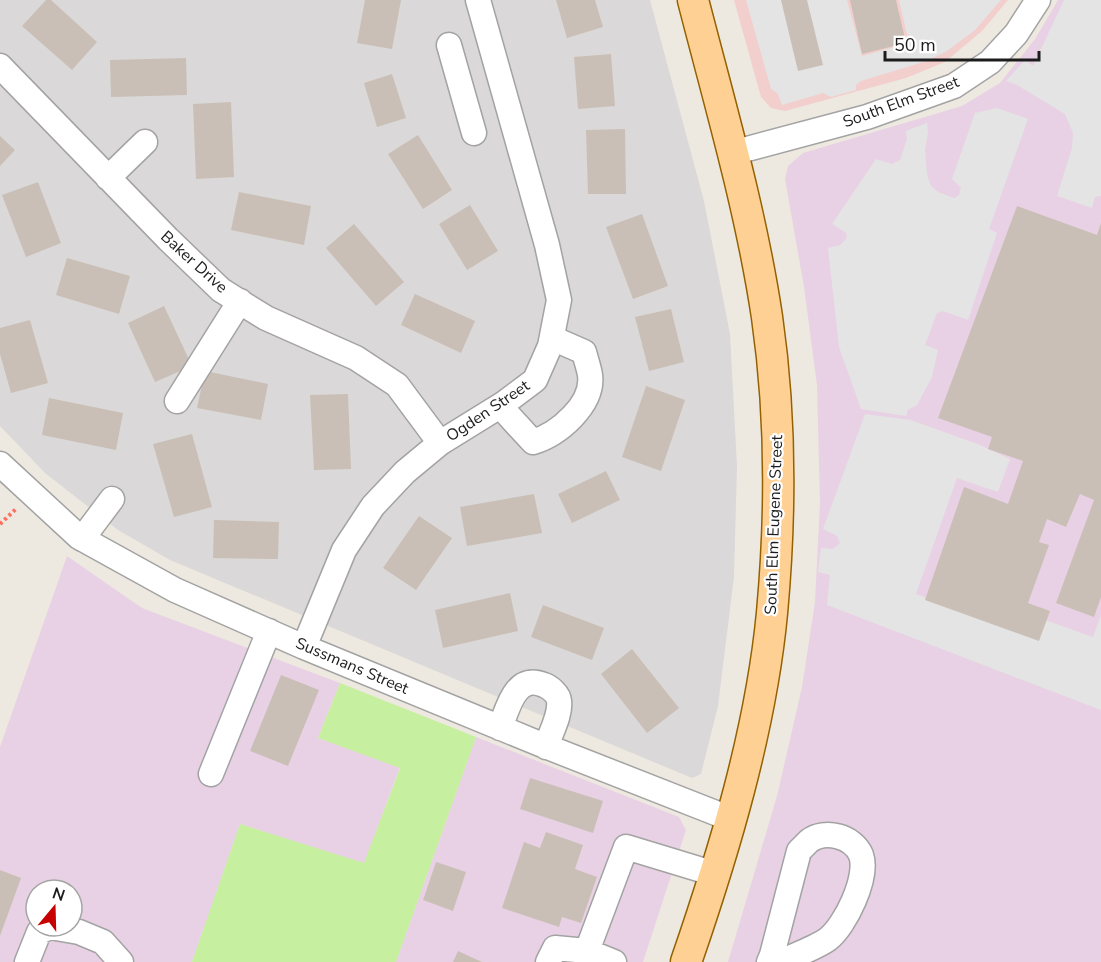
<svg xmlns="http://www.w3.org/2000/svg" width="1101" height="962" font-family="'Nunito Sans',sans-serif">
	<style>
		.residential { fill: #dad8d8 }
		.commercial { fill: #f2cecd }
		.industrial { fill: #e8d1e4; fill-rule: evenodd }
		.grass { fill: #c7efa0 }
		.parking { fill: #e4e4e4 }
		.building { fill: #cabfb6 }
		.lines { fill: none; stroke-linecap: round; stroke-linejoin: round }
		.minor-casing { stroke: #a3a3a3; stroke-width: 27 }
		.major-casing { stroke: #936100; stroke-width: 33 }
		.path { stroke: #ff6f60; stroke-width: 4; stroke-dasharray: 3 3; stroke-linecap: butt }
		.minor { stroke: #fff; stroke-width: 24 }
		.major { stroke: #ffd094; stroke-width: 30 }
		.labels { text-anchor: middle; dominant-baseline: central; stroke-width: 4.5; stroke-linejoin: round; paint-order: stroke }
		.street-label { font-size: 16px; fill: #1c1c1c; stroke: #fff }
	</style>
	<rect width="100%" height="100%" fill="#eee9e0"/>
	<!-- residential -->
	<path class="residential" d="M0 0H650L704 201 730 334 737 466 734 577 718 706 701 774 692 778 170 560 118 530 45 473 0 426Z"/>
	<!-- commercial -->
	<path class="commercial" d="M734 0H1008L982 31 945 62 906 78 785 111 771 108 761 97Z"/>
	<!-- industrial -->
	<path class="industrial" d="M1058 0H1101V962H728L777 796 802 687 815 602 820 503 817 385 804 287 785 179 788 166 803 153 962 106 1000 83 1035 39Z
		M67 556 142 608 340 683 318 738 400 767 364 864 240 824 192 962H0V747ZM36 890H72V926H36Z
		M476 737 679 817 686 830 643 962H396Z"/>
	<!-- grass -->
	<path class="grass" d="M340 683 476 737 396 962H192L240 824 364 863 400 768 318 738Z"/>
	<!-- parking -->
	<path class="parking" d="M746 0H847L862 56 909 43 899 0H1001L975 30 947 51 927 61 861 81 856 85V90L831 97 823 93 782 105 778 94 771 89Z
		M1064 0H1101V196L1095 197 1092 208 1057 196 1072 148 1073 133 1065 114 1017 85 1006 81 1025 60 1033 66Z
		M997 108 1028 119 989 229 997 233 968 320 943 311 937 313 925 345 938 350 932 377 917 405 908 410 906 416 861 409 839 347 828 248 840 245 847 238 846 233 832 224 876 159 892 164 900 160 907 139 906 131 927 123 928 133 925 149 927 174 931 186 938 192 954 198 959 195 961 188 952 179 975 113Z
		M865 414 911 420 980 445 1010 459 998 492 957 478 916 594 1038 639 1045 620 1093 637 1101 615V710L827 605 830 575 818 572 821 548 833 549 840 543 837 536 823 529Z"/>
	<!-- building -->
	<path class="building" d="M46 0H51L97 42 72 70 22 26Z
		M365 0H401L392 49 357 43Z
		M556 0H595L603 27 567 38Z
		M781 0H807L823 65 798 71Z
		M850 0H896L906 43 862 54Z
		M611 54 615 106 578 109 574 57Z
		M186 58 187 95 111 97 110 60Z
		M392 74 406 118 377 127 364 83Z
		M231 102 234 177 196 179 193 104Z
		M625 129 626 194H588L586 130Z
		M418 135 452 190 423 209 388 154Z
		M0 136 15 150 0 166Z
		M38 182 61 243 26 257 2 195Z
		M239 192 311 206 304 245 231 230Z
		M470 205 498 251 467 270 439 224Z
		M1017 206 1097 235 1101 223V597L1094 617 1056 603 1094 500 1080 494 1066 527 1047 519 1039 542 1049 545 1028 603 1050 611 1039 641 925 600 964 487 1008 504 1023 461 988 449 992 437 938 418Z
		M642 214 668 286 633 299 606 227Z
		M354 224 404 282 376 306 326 248Z
		M67 258 130 276 119 314 56 295Z
		M415 294 475 321 461 353 401 325Z
		M164 306 192 366 155 382 128 323Z
		M671 309 684 362 649 371 635 317Z
		M30 320 48 383 11 393 0 354V328Z
		M205 371 268 384 261 420 197 408Z
		M646 386 685 400 661 471 622 457Z
		M348 394 351 469 314 470 310 395Z
		M49 398 123 413 116 450 42 435Z
		M192 434 212 507 174 517 153 444Z
		M606 471 620 500 572 523 558 494Z
		M534 494 542 533 467 546 460 507Z
		M419 516 452 538 416 590 383 568Z
		M214 520 279 522 278 559 213 558Z
		M510 593 518 631 443 648 435 610Z
		M543 605 604 628 592 660 531 637Z
		M632 649 679 708 647 733 601 674Z
		M281 675 319 690 288 766 250 751Z
		M530 778 603 801 593 833 520 809Z
		M546 832 583 845 575 869 597 877 581 923 562 917 559 927 502 908 524 842 540 848Z
		M436 862 466 872 453 911 423 900Z
		M0 870 21 878 0 936Z
		M458 951 482 962H453Z"/>
	<g class="lines">
		<defs>
			<path id="minor" d="M449 45 474 133
				M0 66 168 239 221 290 266 318 356 358 397 385 440 443
				M732 153 867 117 954 86 990 62 1016 34 1038 0
				M108 178 145 142
				M177 401 240 301
				M500 406 533 442C559 434 594 404 590 375 589 368 586 360 584 352L552 338
				M0 464 79 537 175 590 304 647 540 744 731 819
				M82 539 112 499
				M304 647 344 550 373 506 405 472 440 443 503 404 535 380 550 346 559 300 547 245 478 0
				M500 728C508 708 515 673 544 685 550 687 559 695 559 701 561 715 550 734 546 747
				M211 774 269 631
				M27 962 39 932 50 927 79 932 103 942 121 962
				M548 962 555 948 587 951
				M614 962 587 951 626 847 715 874
				M769 962 772 955 799 851C802 848 806 844 809 841 825 829 853 836 861 855 869 877 845 926 828 939 818 947 794 955 782 962"/>
			<path id="major" d="M686 962C724 852 761 729 772 613 781 515 781 414 767 317 751 210 720 105 693 0"/>
		</defs>
		<!-- minor casing -->
		<use href="#minor" class="minor-casing"/>
		<!-- major casing -->
		<use href="#major" class="major-casing"/>
		<!-- path -->
		<path class="path" d="M0 524 17 508"/>
		<!-- minor -->
		<use href="#minor" class="minor"/>
		<!-- major -->
		<use href="#major" class="major"/>
	</g>
	<g class="labels">
		<!-- street labels -->
		<g class="street-label">
			<text transform="translate(901 102) rotate(-20)">South Elm Street</text>
			<text transform="translate(194 262) rotate(42)">Baker Drive</text>
			<text transform="translate(488 411) rotate(-34)">Ogden Street</text>
			<text transform="translate(774 525) rotate(-88)">South Elm Eugene Street</text>
			<text transform="translate(352 666) rotate(23)">Sussmans Street</text>
		</g>
	</g>
	<!-- north arrow -->
	<g transform="translate(54 908) rotate(19)"><circle r="28" fill="#ffffff" stroke="#a4a4a4" stroke-width="1.5"/>
	<path d="M0-4.5L10 22L0 15L-10 22Z" fill="#c70002"/>
	<text y="-9" font-size="16" font-weight="bold" text-anchor="middle" fill="#1c1c1c">N</text>
	</g>
	<!-- scale -->
	<path d="M885 51v9h154v-9" fill="none" stroke="#1c1c1c" stroke-width="3"/>
	<text x="894" y="51" font-size="18" fill="#1c1c1c" stroke="#ffffff" stroke-width="4.5" paint-order="stroke">50 m</text>
</svg>
